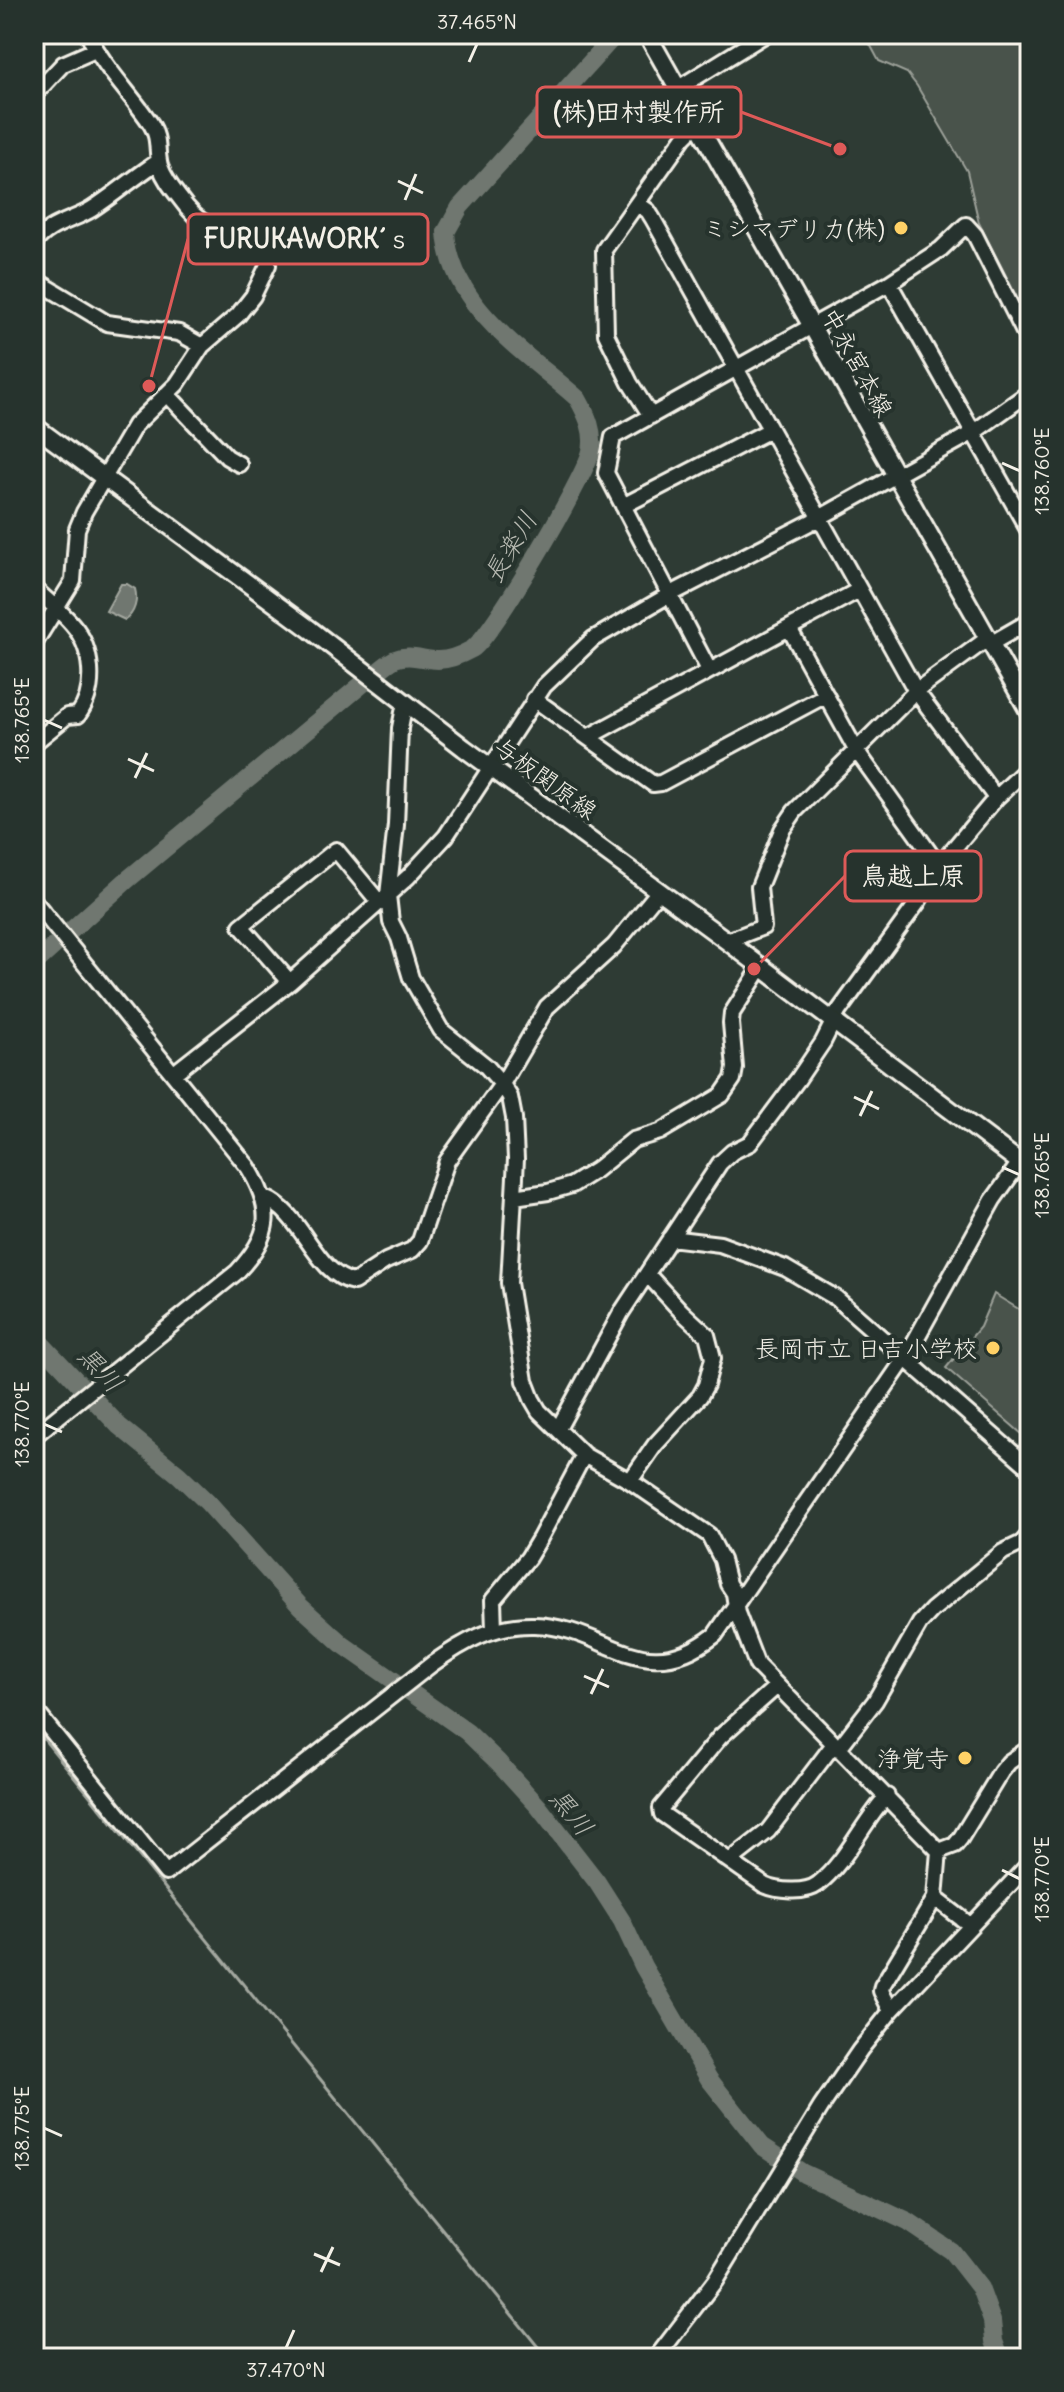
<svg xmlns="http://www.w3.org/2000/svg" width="1064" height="2392" font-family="Delius,'Klee One',sans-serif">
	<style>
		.green { fill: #48524c; stroke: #9ea29a; stroke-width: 2 }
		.water { fill: #6f7770; stroke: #a4a8a0; stroke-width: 2 }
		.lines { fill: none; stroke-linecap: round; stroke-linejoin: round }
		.stream { stroke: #a4a8a0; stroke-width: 3 }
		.river { stroke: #6f7770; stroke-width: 18 }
		.minor-casing { stroke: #f4f1e8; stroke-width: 20 }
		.major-casing { stroke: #f4f1e8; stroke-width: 22 }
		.minor { stroke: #26332d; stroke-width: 14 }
		.major { stroke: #26332d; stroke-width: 16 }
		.ticks { fill: none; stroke: #f4f1e8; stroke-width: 3 }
		.poi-dot { fill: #ffd166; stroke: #26332d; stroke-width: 3 }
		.labels { text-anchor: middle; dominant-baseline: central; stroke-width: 8; stroke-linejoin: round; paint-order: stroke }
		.poi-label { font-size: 24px; fill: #f4f1e8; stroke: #26332d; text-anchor: end }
		.street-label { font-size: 24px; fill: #f4f1e8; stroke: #26332d }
		.water-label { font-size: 26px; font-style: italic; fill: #b8bab2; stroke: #26332d }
		.leader { fill: none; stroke: #de5a58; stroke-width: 3 }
		.callout-dot { fill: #de5a58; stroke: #26332d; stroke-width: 3 }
		.callout { fill: #26332d; stroke: #de5a58; stroke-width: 3 }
		.callout-label { font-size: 26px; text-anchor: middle; font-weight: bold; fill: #f4f1e8 }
		.neatline { fill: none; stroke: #f4f1e8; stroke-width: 3 }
		.ticks-label { font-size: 20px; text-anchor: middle; fill: #f4f1e8 }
	</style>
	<rect width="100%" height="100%" fill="#2e3b34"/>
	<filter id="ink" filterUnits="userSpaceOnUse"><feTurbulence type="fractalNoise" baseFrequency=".0125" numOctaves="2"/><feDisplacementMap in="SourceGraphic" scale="16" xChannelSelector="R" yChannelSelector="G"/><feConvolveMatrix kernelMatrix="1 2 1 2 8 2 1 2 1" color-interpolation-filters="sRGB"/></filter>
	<g filter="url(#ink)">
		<!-- green -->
		<path class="green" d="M1030 34V323L979 223 967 171 917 86 907 73 879 61 865 35Z
			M994 1294 1030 1316V1441L946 1368 980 1327Z"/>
		<!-- water -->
		<path class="water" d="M121 584H127L135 589C138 600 135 613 125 620L106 611Z"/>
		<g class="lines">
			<!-- stream -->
			<path class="stream" d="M34 1727 547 2358"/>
			<!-- river -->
			<path class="river" d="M34 964 127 880 366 681C375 675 385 664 395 659 410 653 423 660 438 660 449 660 463 654 472 649 491 638 586 476 591 451 595 432 587 415 578 399 527 353 451 308 446 232L460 207 616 34
				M34 1336 119 1426 179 1475 208 1503 300 1606 342 1644 467 1732 498 1762 538 1806 597 1882 622 1921 643 1966 709 2079 762 2146 803 2173 908 2222 951 2251 980 2288 992 2321 994 2341 1000 2358"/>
			<defs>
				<path id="minor" d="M677 89 766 34
					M34 95 63 64 95 50
					M638 204 648 211 653 219 916 691 996 798
					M34 244C47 224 73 221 92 209 115 194 136 176 159 161
					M34 279 107 323 179 333 202 346
					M889 283 1030 533
					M167 394 227 457 239 464
					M651 416 630 383 606 334 604 250 684 137 696 125
					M623 506 770 430
					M34 588C46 600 61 611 72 624 93 648 97 689 78 715L67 716 34 743
					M789 628 856 750 939 866
					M34 644 73 581 77 529 84 512 135 425 177 384 202 346 238 315 253 296 268 265 269 238C225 227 208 238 179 197 171 187 164 178 160 166 156 151 160 138 151 124 131 94 104 68 88 34
					M990 644 1030 621
					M709 670 606 473 613 437 889 283 941 249 966 225 975 235 1030 344
					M534 699 653 784 661 783 826 695
					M405 702 400 728 396 825 388 895 391 922 399 938 411 978 441 1030 486 1066 502 1084 510 1097 514 1118 516 1159 509 1283 525 1381 532 1399 539 1411 584 1455 630 1481 709 1535 722 1560 728 1584 734 1593 737 1613 757 1665 939 1851 935 1898 882 1986 881 1991 891 2011
					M588 737 859 590
					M34 901 248 1167C274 1210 272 1235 237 1272L34 1436
					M727 941 763 927 759 887 782 830 795 811 916 691 987 639
					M290 982 241 926 336 850 379 902
					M173 1074 290 982 408 877 446 836 544 686 593 639 669 595 819 518 974 432 1030 392
					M514 1197 548 1192 572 1185 596 1170 633 1140 660 1132 722 1095 733 1079 735 1068 731 1023 732 1013 761 968
					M265 1198C303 1213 315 1275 354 1282L386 1261 412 1250 420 1241 447 1161 502 1084 547 1007 614 946 659 891
					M670 1238 720 1244 785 1268 836 1298 1030 1468
					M558 1429 621 1313 720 1163 732 1152 750 1143 798 1079 823 1042 838 1012 918 902 939 866 996 798 1030 766
					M630 1481 655 1445 700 1396 706 1385 713 1358 707 1335 681 1311 648 1275
					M494 1630 493 1600 528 1558 540 1538 584 1455
					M777 1686 720 1737 661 1808 662 1814 764 1885C777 1891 805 1894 818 1884 847 1861 862 1823 887 1796
					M34 1709 166 1873 432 1664C463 1642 494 1624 534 1625 608 1627 642 1692 715 1635L906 1357 993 1200 1030 1148
					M838 1749 875 1701 920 1623 932 1610 1003 1552 1022 1543 1030 1534
					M939 1851 955 1845 960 1839 1001 1772 1009 1762 1030 1748
					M731 1860 768 1831 834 1744
					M935 1898 970 1925
					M656 2358 715 2281 821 2107 860 2050 891 2011 1030 1863"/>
				<path id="major" d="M647 34 1030 713
					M34 426 311 630 464 748 727 941 1030 1170"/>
			</defs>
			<!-- minor casing -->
			<use href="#minor" class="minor-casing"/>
			<!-- major casing -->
			<use href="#major" class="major-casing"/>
			<!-- minor -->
			<use href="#minor" class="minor"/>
			<!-- major -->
			<use href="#major" class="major"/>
		</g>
	</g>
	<!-- ticks -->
	<path class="ticks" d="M469 62 477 44M398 181 423 193M405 200 416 174M1002 463 1020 471M44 720 62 728M128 759 154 771M135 778 147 753M854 1097 879 1109M860 1116 872 1091M1002 1167 1020 1175M44 1424 62 1432M584 1676 609 1687M591 1694 603 1669M1002 1870 1020 1879M44 2128 62 2136M314 2254 340 2265M321 2272 333 2247M286 2348 294 2330"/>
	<!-- markers -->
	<g class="poi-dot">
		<circle cx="901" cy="228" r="8"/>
		<circle cx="993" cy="1348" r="8"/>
		<circle cx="965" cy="1758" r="8"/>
	</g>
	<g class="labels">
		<!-- poi labels -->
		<g class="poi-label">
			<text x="885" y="228">ミシマデリカ(株)</text>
			<text x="977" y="1348">長岡市立 日吉小学校</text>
			<text x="949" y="1758">浄覚寺</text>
		</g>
		<!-- street labels -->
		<g class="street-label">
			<text transform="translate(858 362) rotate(61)">中永宮本線</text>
			<text transform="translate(546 778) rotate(36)">与板関原線</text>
		</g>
		<!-- water labels -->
		<g class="water-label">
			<text transform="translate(510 547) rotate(-59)">長楽川</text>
			<text transform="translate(101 1369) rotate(47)">黒川</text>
			<text transform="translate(572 1812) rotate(51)">黒川</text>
		</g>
	</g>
	<!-- callouts -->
	<path class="leader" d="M840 149L741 112M149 386L188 239M754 969L845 876"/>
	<g class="callout-dot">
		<circle cx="840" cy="149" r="8"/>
		<circle cx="149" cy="386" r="8"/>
		<circle cx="754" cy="969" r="8"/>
	</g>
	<g class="callout">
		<rect x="537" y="87" width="204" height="50" rx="8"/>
		<rect x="188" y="214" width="240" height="50" rx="8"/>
		<rect x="845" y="851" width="136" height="50" rx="8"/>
	</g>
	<g class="callout-label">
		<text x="639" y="121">(株)田村製作所</text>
		<text x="308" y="248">FURUKAWORK´ｓ</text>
		<text x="913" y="885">鳥越上原</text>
	</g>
	<!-- margin -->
	<rect width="1064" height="2392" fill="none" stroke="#26332d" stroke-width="88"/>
	<rect x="44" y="44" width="976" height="2304" class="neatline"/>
	<g class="ticks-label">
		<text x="477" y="29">37.465°N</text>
		<text transform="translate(1042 471) rotate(-90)" y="7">138.760°E</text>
		<text transform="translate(22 720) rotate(-90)" y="7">138.765°E</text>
		<text transform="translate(1042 1175) rotate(-90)" y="7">138.765°E</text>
		<text transform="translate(22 1424) rotate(-90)" y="7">138.770°E</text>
		<text transform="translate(1042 1879) rotate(-90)" y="7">138.770°E</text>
		<text transform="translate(22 2128) rotate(-90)" y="7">138.775°E</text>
		<text x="286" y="2377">37.470°N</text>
	</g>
</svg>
